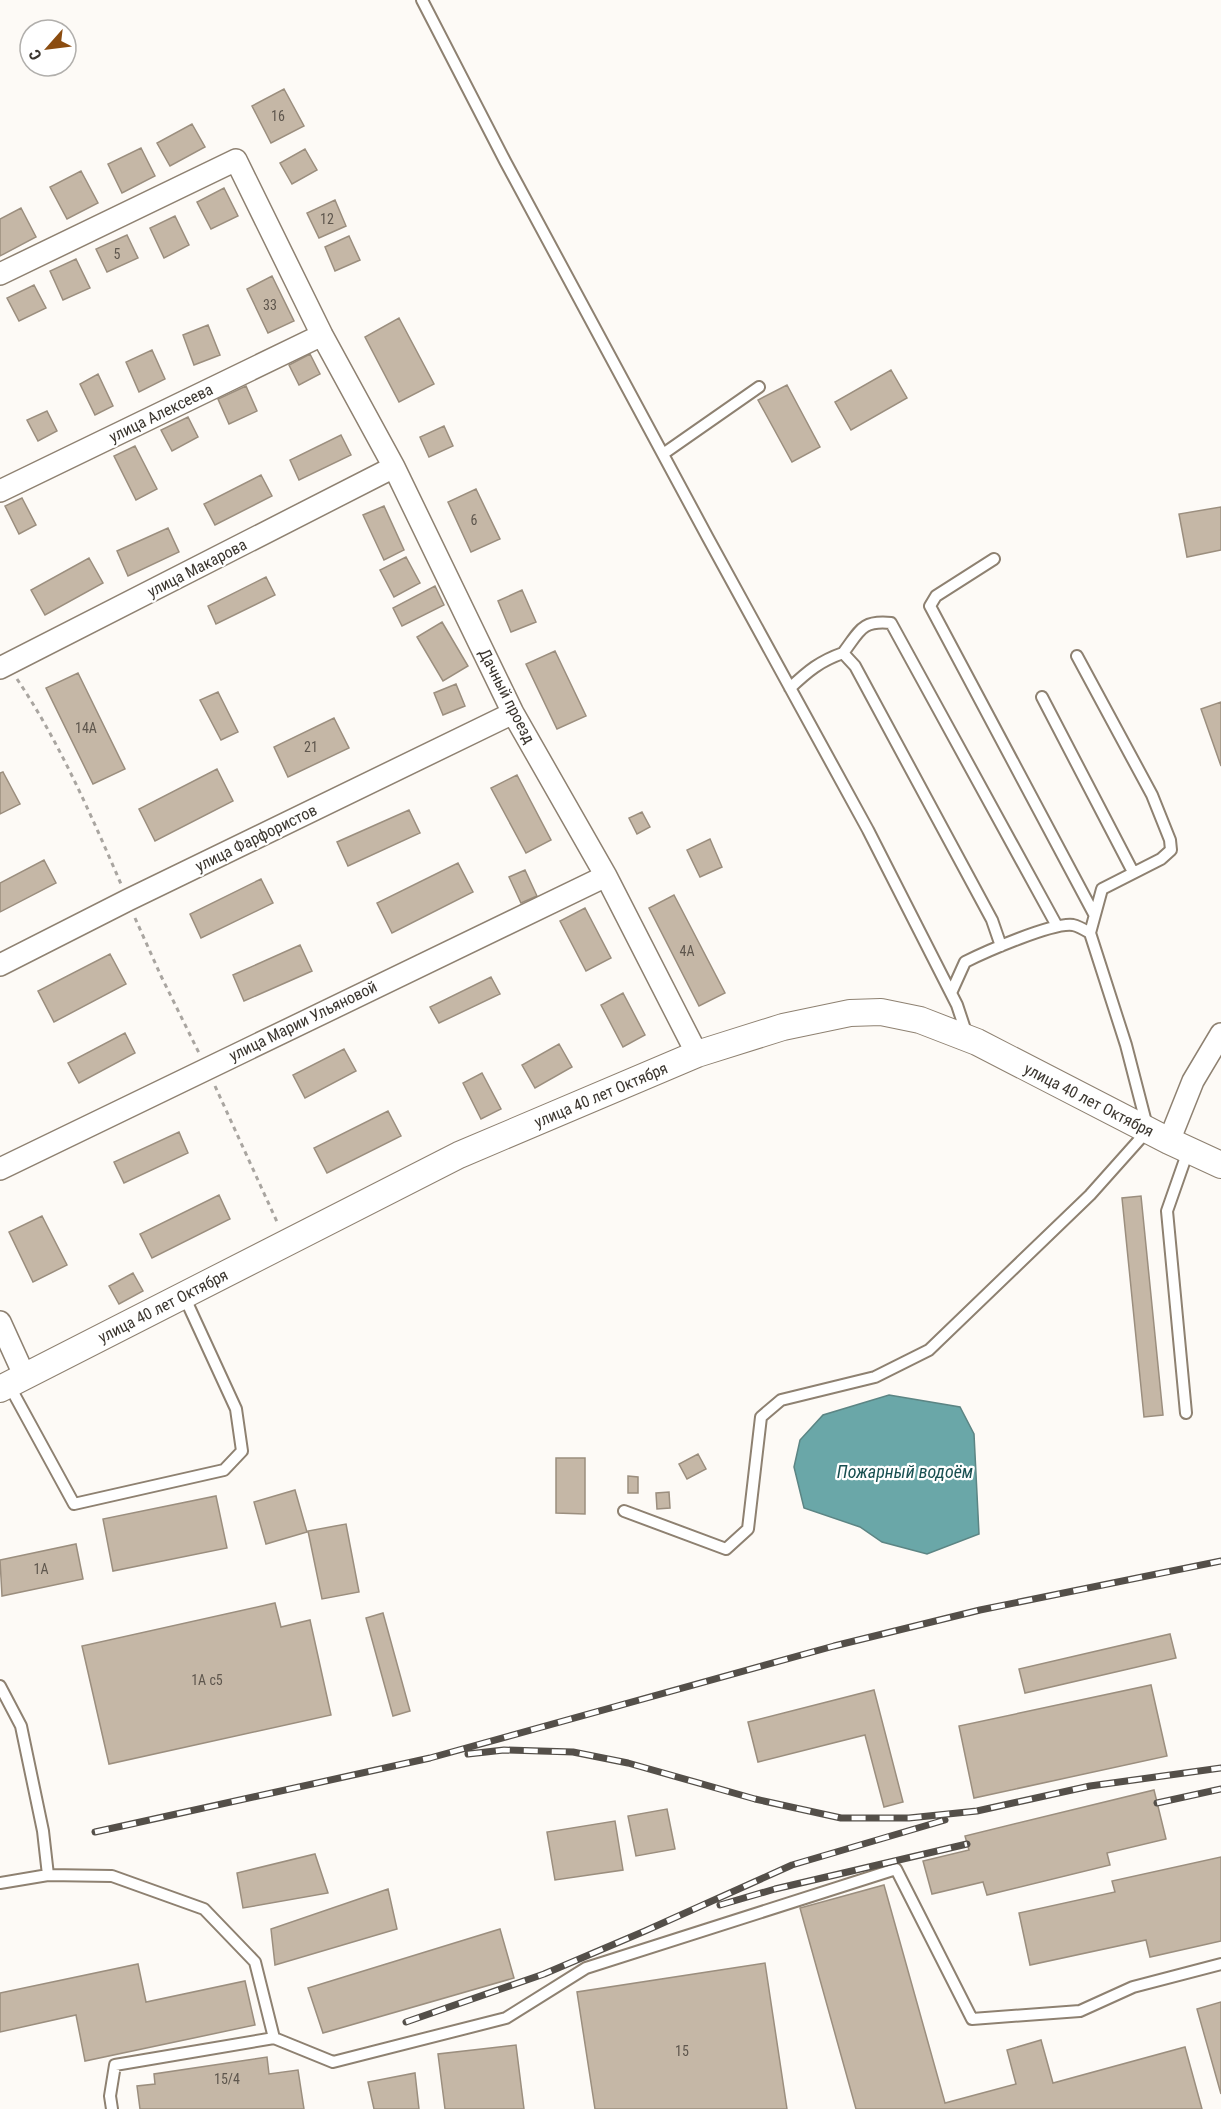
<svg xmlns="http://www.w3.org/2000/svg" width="1221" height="2109" font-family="'Roboto Condensed',sans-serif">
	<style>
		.water { fill: #6aa7a8; stroke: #5c8584; stroke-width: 1.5 }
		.building { fill: #c5b7a6; stroke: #9b8e7e; stroke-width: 1.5 }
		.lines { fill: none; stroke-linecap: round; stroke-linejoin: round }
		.service-casing { stroke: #8e8171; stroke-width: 14 }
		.minor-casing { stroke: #8e8171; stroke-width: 24 }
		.tertiary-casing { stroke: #8e8171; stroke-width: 28 }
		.path { stroke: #a9a5a0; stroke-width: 3; stroke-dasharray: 4.5 4.5; stroke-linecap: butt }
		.service { stroke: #fff; stroke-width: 10 }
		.minor { stroke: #fff; stroke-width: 21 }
		.tertiary { stroke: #fff; stroke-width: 26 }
		.rail-casing { stroke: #544f49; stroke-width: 7 }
		.rail { stroke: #fff; stroke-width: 4.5; stroke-dasharray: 14; stroke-linecap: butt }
		.labels { text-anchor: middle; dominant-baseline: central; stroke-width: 4.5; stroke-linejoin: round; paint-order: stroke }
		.number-label { font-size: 14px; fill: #5e564d }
		.street-label { font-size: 16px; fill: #3b362f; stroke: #fff }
		.water-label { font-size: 18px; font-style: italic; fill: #195051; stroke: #fff }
	</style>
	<rect width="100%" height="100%" fill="#fdfaf6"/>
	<!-- water -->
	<path class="water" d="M889 1395 960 1407 974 1434 979 1534 927 1554 882 1542 860 1527 804 1508 794 1467 800 1440 823 1415Z"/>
	<!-- building -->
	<path class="building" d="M284 89 304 126 271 143 252 106Z
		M192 124 205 147 170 166 157 143Z
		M141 148 155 176 122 193 108 164Z
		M305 149 317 170 292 184 280 163Z
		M81 171 98 203 67 219 50 187Z
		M224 188 238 216 211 229 197 202Z
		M335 200 346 226 319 238 307 213Z
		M21 208 36 237 0 256V219Z
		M175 216 189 245 164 258 150 228Z
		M127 235 138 258 107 272 96 249Z
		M349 236 360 260 335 271 325 247Z
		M76 259 90 288 63 300 50 271Z
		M272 276 294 321 268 333 247 289Z
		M34 285 46 308 19 321 7 298Z
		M399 318 434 384 399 402 365 337Z
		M208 325 220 355 194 365 183 335Z
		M152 350 165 379 139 392 126 362Z
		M310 354 320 374 299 385 289 365Z
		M891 370 907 398 851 430 835 402Z
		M98 374 113 406 95 415 80 384Z
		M787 385 820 447 792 462 758 400Z
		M246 386 257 411 229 424 218 399Z
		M47 411 57 431 38 441 27 420Z
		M188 417 198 437 172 451 161 430Z
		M444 426 453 446 429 457 420 437Z
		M341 435 351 455 299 480 290 460Z
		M135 446 157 489 136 500 114 456Z
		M261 475 272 496 215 525 204 504Z
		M476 489 500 539 471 552 448 502Z
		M22 498 36 525 19 534 5 506Z
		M384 506 404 550 384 560 363 515Z
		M1221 507V550L1187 557 1179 514Z
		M168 528 179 552 128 576 117 551Z
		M406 557 420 583 394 597 380 570Z
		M89 558 103 583 45 615 31 590Z
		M266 577 275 595 216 624 208 606Z
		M435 586 444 605 402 626 393 608Z
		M522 590 536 622 511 632 498 601Z
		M442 622 468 666 443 681 417 637Z
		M555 651 586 716 557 729 526 664Z
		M78 673 125 769 93 784 46 688Z
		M456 684 465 706 443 715 434 693Z
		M218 692 238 732 221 740 200 700Z
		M1221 702V766L1201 709Z
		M334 718 349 748 288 777 274 747Z
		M217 769 233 801 155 841 139 809Z
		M3 772 20 804 0 814V773Z
		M517 775 551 840 526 853 491 788Z
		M409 810 420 833 348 866 337 842Z
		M642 812 650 827 637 834 629 818Z
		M710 839 722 867 700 877 687 850Z
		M44 860 56 883 0 912V883Z
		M458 863 473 892 392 933 377 903Z
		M525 870 537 896 521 903 509 877Z
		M261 879 273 903 201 938 190 914Z
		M674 895 725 993 699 1006 649 908Z
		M585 908 611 958 586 971 560 921Z
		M300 945 312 971 244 1001 233 975Z
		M110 954 126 984 54 1022 38 991Z
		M491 977 500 994 439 1023 430 1007Z
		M623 993 645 1035 623 1047 601 1005Z
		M125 1033 135 1053 79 1083 68 1063Z
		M559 1044 572 1067 535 1088 522 1065Z
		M344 1049 356 1071 305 1098 293 1075Z
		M482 1073 501 1109 481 1119 463 1083Z
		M388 1111 401 1136 327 1173 314 1148Z
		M179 1132 188 1153 124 1183 114 1162Z
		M219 1195 230 1219 152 1258 140 1234Z
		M1141 1196 1163 1415 1144 1417 1122 1198Z
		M42 1216 67 1265 33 1282 9 1232Z
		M133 1273 143 1291 119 1304 109 1286Z
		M698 1454 706 1469 687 1479 679 1464Z
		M556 1458H585V1514L556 1513Z
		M628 1476 638 1477V1493H628Z
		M295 1490 307 1532 266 1544 254 1502Z
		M669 1492 670 1508 657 1509 656 1493Z
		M216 1496 227 1548 113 1571 103 1519Z
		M346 1524 359 1592 322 1599 308 1531Z
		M76 1544 83 1579 2 1596 0 1560Z
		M275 1603 281 1627 310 1620 331 1715 109 1764 82 1646Z
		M383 1613 410 1711 393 1716 366 1618Z
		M1170 1634 1176 1658 1025 1693 1019 1669Z
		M1151 1685 1167 1756 974 1798 959 1726Z
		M874 1690 903 1802 884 1807 865 1735 758 1762 748 1722Z
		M1154 1790 1166 1839 1107 1853 1110 1865 987 1895 983 1882 932 1894 923 1861 969 1850 965 1836Z
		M667 1809 675 1849 636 1856 628 1816Z
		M615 1821 623 1870 555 1880 547 1832Z
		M315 1854 328 1893 243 1908 237 1873Z
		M1221 1857V1941L1150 1957 1146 1940 1030 1965 1019 1913 1115 1892 1112 1881Z
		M884 1885 945 2103 1016 2084 1007 2050 1041 2040 1053 2083 1185 2047 1202 2109H856L800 1908Z
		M388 1889 397 1929 275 1965 271 1929Z
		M500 1929 514 1978 323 2033 308 1988Z
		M765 1963 787 2109H595L577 1992Z
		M138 1964 146 2002 245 1981 255 2025 85 2061 76 2015 0 2032V1993Z
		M1221 2002V2094L1197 2009Z
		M516 2045 524 2109H445L438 2054Z
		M267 2057 269 2074 298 2070 304 2109H140L137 2086 155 2084 154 2074Z
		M415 2073 419 2109H374L368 2082Z"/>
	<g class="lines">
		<defs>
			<path id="service" d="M422 0 505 161 708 538 868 830 957 1005 967 1035
				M663 454 759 387
				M994 559 936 596 930 606 1094 914
				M843 653C860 631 861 620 891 623L1057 926
				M790 688C808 671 820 661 843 653L855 666 992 920 1001 946
				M1042 697 1133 872
				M951 993 965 962C985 952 1053 922 1073 925 1078 926 1085 930 1090 933
				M9 1385 74 1504 224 1470 242 1451 236 1409 184 1296
				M1186 1413 1167 1211 1188 1151
				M624 1511 726 1549 748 1529 761 1417 781 1400 875 1377 929 1350 1090 1195 1148 1130 1126 1045 1090 933 1102 889 1161 859 1171 850 1170 840 1152 795 1077 656
				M0 1686 21 1726 43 1831 48 1875 0 1883
				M48 1875 112 1876 204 1909 255 1962 274 2038 115 2065 110 2096 112 2109
				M274 2038 333 2062 506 2018 586 1968 896 1869 972 2019 1080 2011 1133 1987 1221 1964"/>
			<path id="minor" d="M0 274 236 160 322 335 394 467 513 713 606 876 697 1054
				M0 491 322 335
				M0 668 394 467
				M0 965 128 900 513 713
				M1169 1141 1193 1081 1221 1034
				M0 1169 606 876
				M0 1322 25 1377"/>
			<path id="tertiary" d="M0 1389 459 1155 697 1054 783 1027 850 1013 881 1012 920 1020 977 1042 1169 1141 1221 1165"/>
		</defs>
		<!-- service casing -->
		<use href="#service" class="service-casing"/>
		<!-- minor casing -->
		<use href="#minor" class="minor-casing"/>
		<!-- tertiary casing -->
		<use href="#tertiary" class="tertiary-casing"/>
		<!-- path -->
		<path class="path" d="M17 679C59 741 91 815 121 884
			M135 918 161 976 199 1053
			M215 1086 278 1224"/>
		<!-- service -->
		<use href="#service" class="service"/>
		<!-- minor -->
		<use href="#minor" class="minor"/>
		<!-- tertiary -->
		<use href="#tertiary" class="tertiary"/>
		<defs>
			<path id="rail" d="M468 1754 504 1750 573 1752 628 1763 755 1799 841 1818H909L977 1811 1090 1786 1221 1768
				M1157 1803 1221 1789
				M95 1832 430 1758 834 1646 980 1610 1221 1561
				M720 1905 775 1889 967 1844
				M406 2022 544 1974 645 1931 792 1865 945 1820"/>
		</defs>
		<!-- rail casing -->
		<use href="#rail" class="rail-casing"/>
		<!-- rail -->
		<use href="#rail" class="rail"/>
	</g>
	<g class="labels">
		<!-- number labels -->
		<g class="number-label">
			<text x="278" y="116">16</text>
			<text x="327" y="219">12</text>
			<text x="117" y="254">5</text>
			<text x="270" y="305">33</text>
			<text x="474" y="520">6</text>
			<text x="86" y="728">14А</text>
			<text x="311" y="747">21</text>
			<text x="687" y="951">4А</text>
			<text x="41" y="1569">1А</text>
			<text x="207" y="1680">1А с5</text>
			<text x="682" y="2051">15</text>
			<text x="227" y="2079">15/4</text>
		</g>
		<!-- street labels -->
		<g class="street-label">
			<text transform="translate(161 413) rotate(-26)">улица Алексеева</text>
			<text transform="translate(197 568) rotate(-27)">улица Макарова</text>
			<text transform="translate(507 696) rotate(63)">Дачный проезд</text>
			<text transform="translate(256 838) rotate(-26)">улица Фарфористов</text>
			<text transform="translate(303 1021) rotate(-26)">улица Марии Ульяновой</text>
			<text transform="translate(601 1095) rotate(-23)">улица 40 лет Октября</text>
			<text transform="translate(1089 1100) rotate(27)">улица 40 лет Октября</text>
			<text transform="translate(163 1306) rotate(-27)">улица 40 лет Октября</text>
		</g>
		<!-- water labels -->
		<g class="water-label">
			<text x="905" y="1471">Пожарный водоём</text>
		</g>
	</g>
	<!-- north arrow -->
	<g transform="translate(48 48) rotate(242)"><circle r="28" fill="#ffffff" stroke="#b1afac" stroke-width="1.5"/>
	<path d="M0-4.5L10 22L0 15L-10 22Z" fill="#8b4c10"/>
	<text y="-9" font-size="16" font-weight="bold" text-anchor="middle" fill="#3b362f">С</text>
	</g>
</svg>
